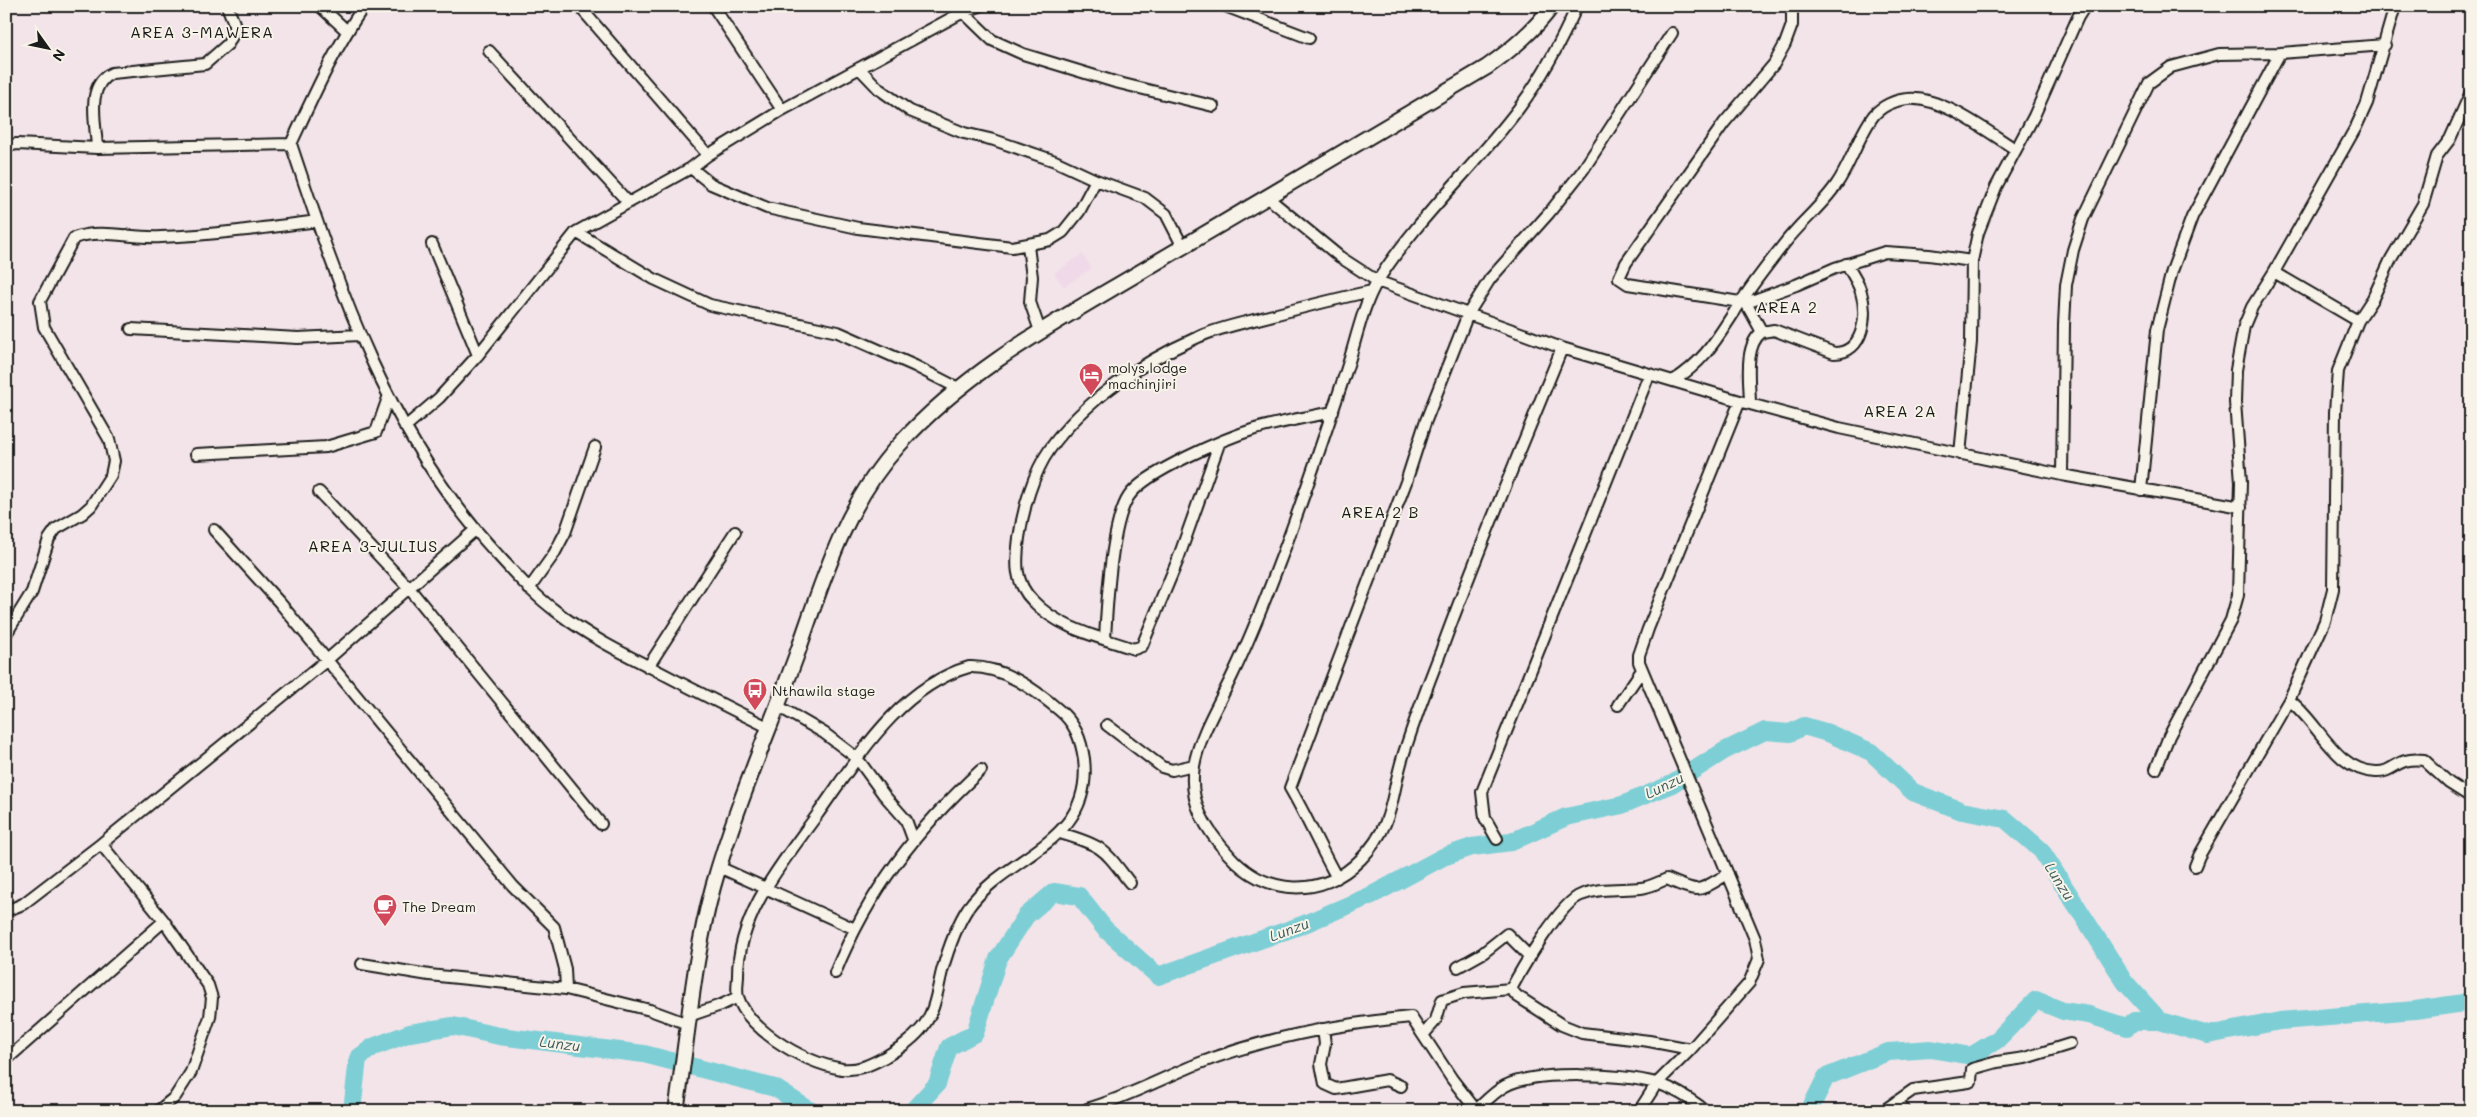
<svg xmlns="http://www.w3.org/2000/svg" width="2477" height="1117" font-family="Mali,sans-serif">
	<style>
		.built { fill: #f0dae9 }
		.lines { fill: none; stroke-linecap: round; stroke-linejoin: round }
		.river { stroke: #7dcfd5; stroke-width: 18 }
		.street-casing { stroke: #1c1c1c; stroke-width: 14 }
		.secondary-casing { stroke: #1c1c1c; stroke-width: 18 }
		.street { stroke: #f7f3e8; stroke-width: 10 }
		.secondary { stroke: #f7f3e8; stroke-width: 14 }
		.labels { text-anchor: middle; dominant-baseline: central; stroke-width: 4; stroke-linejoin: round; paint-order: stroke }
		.poi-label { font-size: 14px; fill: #1c1c1c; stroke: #f7f3e8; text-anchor: start }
		.water-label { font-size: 15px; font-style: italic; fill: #3e5b5d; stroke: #f7f3e8 }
		.quarter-label { font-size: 16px; letter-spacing: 1px; fill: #1c1c1c; stroke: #f7f3e8 }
	</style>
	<rect width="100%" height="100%" fill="#f3e4e9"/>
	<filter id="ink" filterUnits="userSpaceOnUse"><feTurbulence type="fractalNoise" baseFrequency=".02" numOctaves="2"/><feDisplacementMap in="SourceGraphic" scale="10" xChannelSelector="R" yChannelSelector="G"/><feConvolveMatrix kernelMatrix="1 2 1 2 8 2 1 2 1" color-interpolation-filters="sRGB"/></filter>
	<g filter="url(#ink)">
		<!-- built -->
		<path class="built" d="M1082 254 1092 268 1064 287 1054 273Z"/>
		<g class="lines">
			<!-- river -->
			<path class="river" d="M352 1111 358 1058 373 1047 410 1033 453 1026 499 1036 644 1054 775 1088 811 1111
				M912 1111 937 1084 949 1047 975 1033 998 959 1026 916 1054 892 1079 896 1105 929 1158 976 1302 925 1372 895 1443 857 1472 847 1511 842 1566 817 1622 805 1672 784 1724 751 1765 731 1790 733 1804 726 1828 733 1871 752 1913 792 1962 811 2005 819 2041 850 2125 982 2160 1021 2208 1035 2280 1021 2415 1010 2471 1002
				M1809 1111 1826 1077 1888 1052 1931 1049 1971 1056 1997 1040 2036 1000 2063 1011 2089 1015 2127 1027 2134 1021H2160"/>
			<defs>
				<path id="street" d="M320 6 347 31
					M364 6C334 49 313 97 291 144 341 294 388 436 497 554 516 575 534 595 557 612 587 635 618 651 652 668 690 688 729 708 768 727
					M579 6 708 155
					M713 6 782 110
					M1225 6 1309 38
					M1792 6V25L1785 44 1774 64 1724 123 1626 263 1619 278 1628 284 1746 303 1796 285 1835 268 1885 252 1929 255 1972 261
					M963 12 992 40 1023 54 1115 82 1213 106
					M489 51 628 202
					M859 68 879 89 910 111 964 133 994 140 1055 161 1096 180 1145 198 1166 214 1183 247
					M6 146 17 144 97 148 291 144
					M97 148C96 123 85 85 112 73L205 64 228 44 234 32V23L227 6
					M691 168 711 184 767 208 858 228 1012 247 1050 240 1063 232 1079 212 1096 180
					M1267 197 1340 257 1377 281 1562 348 1750 404 1839 428 2062 475 2241 507
					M576 232 654 279 710 305 838 332 915 366 958 388
					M432 244 478 355
					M1028 246 1032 277 1030 302 1040 331
					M2274 272 2358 321
					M1746 303 1762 332
					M131 329 298 338 360 335
					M1562 348C1521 449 1478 549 1441 651 1428 684 1415 719 1404 753 1390 795 1396 823 1361 859 1322 899 1265 896 1229 855 1206 830 1188 802 1194 766 1200 733 1219 704 1233 674 1250 639 1264 603 1278 566 1302 504 1323 440 1344 377 1354 349 1362 306 1377 282 1417 218 1474 168 1519 108 1543 76 1561 42 1577 6
					M1673 381C1708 359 1719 334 1741 302 1754 282 1769 263 1784 244 1800 223 1821 207 1836 185 1851 164 1858 136 1874 115 1882 106 1895 100 1907 99 1940 95 1988 132 2015 149
					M1750 404C1750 383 1743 346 1762 332L1774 330 1834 353C1864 353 1868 315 1861 292 1858 282 1852 273 1846 264
					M405 427 439 398 478 355 576 232 691 168 708 155 782 110 963 12 980 6
					M1219 444 1177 562 1142 646 1134 649C1100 637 1059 629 1033 601 1014 582 1016 562 1019 538 1023 509 1033 473 1050 449 1085 400 1142 362 1196 338 1215 329 1238 324 1258 319 1296 309 1334 299 1372 291
					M196 454 326 447 376 432 388 398
					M1960 454 1971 342 1972 261 1978 233 1996 187 2034 116 2078 17 2085 6
					M2062 475 2064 325 2066 285 2073 250 2083 219 2149 83 2171 67 2219 54 2280 53 2385 45
					M2141 490 2157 330 2172 271 2192 217 2280 53
					M319 492 409 588 601 824
					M214 530 280 603 513 886 554 927 565 969 566 989
					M529 589 554 554 565 533 595 447
					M6 634 32 592 49 539 56 529 82 514 91 506 111 475 114 461 109 439 44 327 40 301 74 238C102 228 132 239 161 237 213 235 265 228 317 221
					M1105 638C1107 605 1111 522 1129 496 1145 472 1226 438 1255 429 1280 422 1307 417 1333 412
					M648 667 735 532
					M969 667C1003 666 1034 689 1059 710 1075 723 1081 739 1084 759 1094 844 1006 854 968 908 956 926 948 950 942 971 937 991 935 1013 921 1029 911 1041 898 1049 885 1057 872 1064 858 1071 842 1069 819 1065 794 1053 775 1040 761 1030 743 1014 738 997 736 991 738 981 738 975 738 914 783 862 817 815 857 759 899 687 969 667Z
					M2289 700C2319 722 2334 770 2376 772 2395 773 2396 756 2424 760L2449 783 2471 797
					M776 705 824 733 857 758 884 795 906 820 913 839
					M1618 705 1642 670
					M1107 725 1162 767 1172 770 1194 765
					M2156 769 2169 736 2231 620 2238 595 2241 482 2235 402 2236 370 2244 326 2252 307 2274 272 2356 127 2367 103 2395 6
					M1060 833C1104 846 1103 848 1130 883
					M1497 839 1485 818 1482 792 1649 375
					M101 844 164 921 208 985 212 998 210 1017 191 1072 175 1097 158 1111
					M2195 866 2199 856 2289 700 2325 621 2333 589 2335 412 2338 371 2358 321 2373 298 2391 259 2423 204 2437 156 2450 139 2471 92
					M719 867 855 929
					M1337 878C1320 848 1307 817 1290 788L1406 482 1425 423 1468 314 1490 279 1549 213 1583 170 1672 33
					M6 911 23 904 101 844 327 660 475 530
					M362 964 429 975 566 989 650 1010 688 1024
					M1458 967 1483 953 1507 934 1530 957
					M835 973C869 890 916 830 981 770
					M1511 989C1522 968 1561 902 1581 895 1601 887 1621 890 1641 888 1650 887 1659 882 1667 879 1702 894 1696 892 1728 874
					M689 1016 721 1005 738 997
					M1323 1029 1325 1044 1321 1064 1325 1084 1336 1089 1387 1080 1401 1086
					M1424 1034 1436 1020 1442 1000 1464 993 1511 989 1517 996 1562 1025 1582 1033 1649 1041 1691 1049
					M6 1060 164 921
					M1897 1101 1905 1111
					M1087 1109C1126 1098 1162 1078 1200 1063 1267 1037 1339 1024 1411 1017L1452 1079 1476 1110
					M1475 1111C1484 1103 1494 1092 1505 1086 1535 1070 1623 1074 1656 1083 1673 1088 1692 1100 1706 1111
					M1639 1111 1657 1083 1691 1049 1749 983 1759 959 1755 939 1639 662V655L1648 629 1740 401
					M1883 1111 1913 1090 1969 1082 1971 1081 1972 1069 1997 1062 2025 1058 2070 1044"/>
				<path id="secondary" d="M676 1111C688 1036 693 960 713 887 735 808 769 731 797 654 823 580 845 504 899 445 970 366 1062 319 1152 265 1264 199 1375 133 1487 67 1512 49 1534 31 1552 6"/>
			</defs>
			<!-- street casing -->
			<use href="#street" class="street-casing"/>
			<!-- secondary casing -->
			<use href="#secondary" class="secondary-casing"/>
			<!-- street -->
			<use href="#street" class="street"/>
			<!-- secondary -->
			<use href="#secondary" class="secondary"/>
		</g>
	</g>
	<!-- icons -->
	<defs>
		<symbol id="hotel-pin" viewBox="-11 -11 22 30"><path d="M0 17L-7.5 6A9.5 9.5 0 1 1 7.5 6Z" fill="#d1495b" stroke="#f7f3e8"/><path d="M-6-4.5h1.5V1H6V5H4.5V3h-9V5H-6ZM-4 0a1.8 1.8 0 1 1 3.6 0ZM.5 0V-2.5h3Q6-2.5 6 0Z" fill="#fff"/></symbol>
		<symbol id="bus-pin" viewBox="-11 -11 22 30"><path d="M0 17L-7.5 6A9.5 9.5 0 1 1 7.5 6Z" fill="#d1495b" stroke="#f7f3e8"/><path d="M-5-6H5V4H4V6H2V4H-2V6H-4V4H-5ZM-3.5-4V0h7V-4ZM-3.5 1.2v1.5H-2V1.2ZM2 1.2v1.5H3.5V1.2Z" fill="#fff"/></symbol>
		<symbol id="cafe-pin" viewBox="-11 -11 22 30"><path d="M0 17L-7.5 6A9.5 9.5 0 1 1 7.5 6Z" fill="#d1495b" stroke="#f7f3e8"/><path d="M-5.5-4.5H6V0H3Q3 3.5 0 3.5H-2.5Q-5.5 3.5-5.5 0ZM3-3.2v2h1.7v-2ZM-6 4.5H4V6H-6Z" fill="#fff"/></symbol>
	</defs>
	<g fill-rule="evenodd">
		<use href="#hotel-pin" x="1077" y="361" width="28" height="38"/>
		<use href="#bus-pin" x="741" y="676" width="28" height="38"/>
		<use href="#cafe-pin" x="371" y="892" width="28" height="38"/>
	</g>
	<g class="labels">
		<!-- poi labels -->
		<g class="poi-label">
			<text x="1108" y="367">molys lodge<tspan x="1108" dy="16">machinjiri</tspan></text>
			<text x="772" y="690">Nthawila stage</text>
			<text x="402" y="906">The Dream</text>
		</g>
		<!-- water labels -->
		<g class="water-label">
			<text transform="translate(1664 785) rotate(-26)">Lunzu</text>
			<text transform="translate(2060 881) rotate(58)">Lunzu</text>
			<text transform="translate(1289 929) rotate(-20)">Lunzu</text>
			<text transform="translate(560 1043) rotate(7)">Lunzu</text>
		</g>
		<!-- quarter labels -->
		<g class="quarter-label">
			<text x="202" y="31">AREA 3-MAWERA</text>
			<text x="1787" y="306">AREA 2</text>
			<text x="1900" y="410">AREA 2A</text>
			<text x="1380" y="511">AREA 2 B</text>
			<text x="373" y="545">AREA 3-JULIUS</text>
		</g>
	</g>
	<!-- margin -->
	<rect width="2477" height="1117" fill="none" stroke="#f7f3e8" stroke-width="25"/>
	<rect x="12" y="12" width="2452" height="1092" fill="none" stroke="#1c1c1c" stroke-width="2" filter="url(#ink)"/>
	<!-- north arrow -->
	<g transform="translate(48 48) rotate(123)" stroke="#f7f3e8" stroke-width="4" paint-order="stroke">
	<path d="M0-4L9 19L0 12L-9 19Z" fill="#1c1c1c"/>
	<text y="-8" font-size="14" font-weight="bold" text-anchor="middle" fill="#1c1c1c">N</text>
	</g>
</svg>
